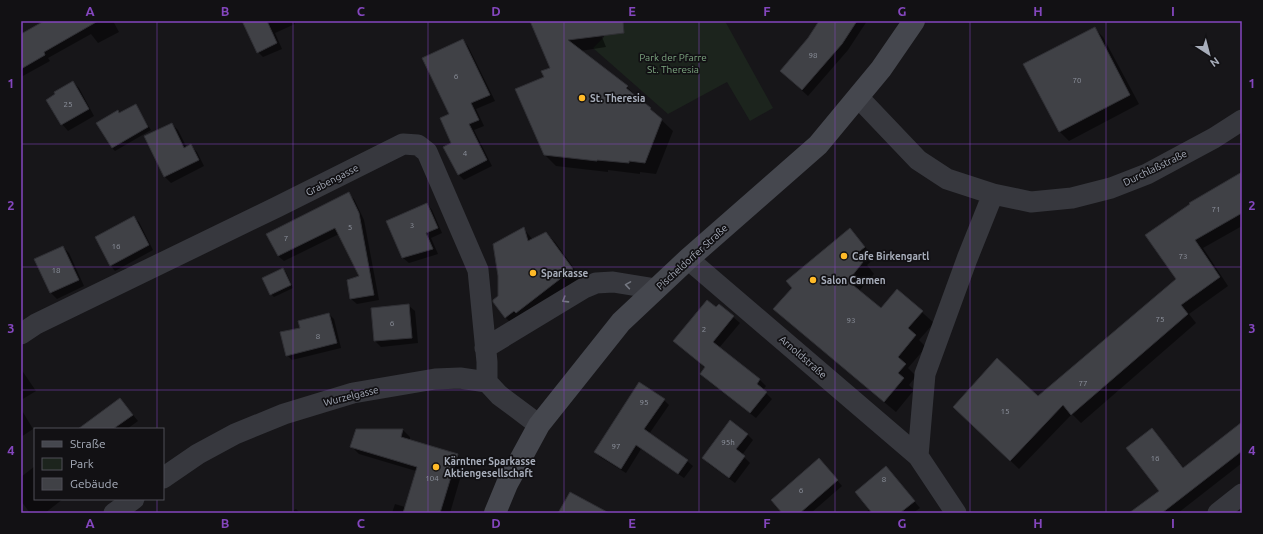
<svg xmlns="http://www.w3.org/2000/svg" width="1263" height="534" font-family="Ubuntu,sans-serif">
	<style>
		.green { fill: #1c241d }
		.shadow { fill: #0007 }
		.building { fill: #404146; stroke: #303035 }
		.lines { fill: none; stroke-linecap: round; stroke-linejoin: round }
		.street { stroke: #37383e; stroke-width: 21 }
		.secondary { stroke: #45474e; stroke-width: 22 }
		.oneway { stroke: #757882 }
		.grid { fill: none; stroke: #8446be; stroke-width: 1; stroke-opacity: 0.55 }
		.poi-dot { fill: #ffba28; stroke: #121114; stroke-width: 1.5 }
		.labels { text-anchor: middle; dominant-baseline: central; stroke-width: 3.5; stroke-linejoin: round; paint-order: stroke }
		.number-label { font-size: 8px; fill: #8d929d }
		.park-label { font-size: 10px; fill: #7da680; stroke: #121114 }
		.poi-label { font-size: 10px; font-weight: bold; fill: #a7adba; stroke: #121114; text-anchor: start }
		.street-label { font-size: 10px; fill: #a7adba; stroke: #121114 }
		.neatline { fill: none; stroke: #8446be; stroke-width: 1.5 }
		.grid-label { font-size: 13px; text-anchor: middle; font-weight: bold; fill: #8446be }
	</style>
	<rect width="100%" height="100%" fill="#171619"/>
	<!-- green -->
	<path class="green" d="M604 21H725L773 108 750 121 727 82 668 114 593 48 604 37 601 22Z"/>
	<!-- shadow -->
	<path class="shadow" d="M46 21H113L119 32 98 43 91 34 48 58 50 61 21 77V35Z
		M244 21H294L295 24 275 33 282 49 263 57 258 52Z
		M536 21H601L607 35 602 37 606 47 580 51 627 87 673 131 656 174 640 172V174L608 170V172L556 166 545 155V77L551 68Z
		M820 21H867L848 50 808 96 787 77Z
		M1094 28 1103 37 1139 104 1069 141 1060 132 1025 65Z
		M463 40 468 46 495 101 476 109 484 126 474 130 492 166 464 180 458 174 453 143 450 114Z
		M73 82 79 88 94 116 68 131 62 124Z
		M135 105 151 130 115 151 112 148 117 111 120 114Z
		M172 124 178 130 187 148 191 146 197 152 204 166 171 183 165 177Z
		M1242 173V226L1203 248 1228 286 1189 314 1196 323 1081 423 1072 414 1019 469 963 415 1038 398 1177 279 1147 235Z
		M348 194 354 199 364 220 379 300 357 304 351 299 360 277 339 234 284 261 278 256Z
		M427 204 432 210 442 233 431 238 438 254 409 263 403 258 388 222Z
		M134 218 139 222 153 250 115 271 111 266 96 237Z
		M524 229 533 240 546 233 555 242 581 278 514 326 505 317 499 297Z
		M850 230 875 258 867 265 874 274 859 291 881 310 897 290 934 323 919 340 926 347 908 368 916 376 909 385 914 390 896 412 786 320 775 309Z
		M63 247 69 253 84 286 57 299 51 293Z
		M283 269 286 272 293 288 274 297 271 294 263 278Z
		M408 305 415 311 418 343 381 347 375 341 372 309Z
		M719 305 740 323 719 348 760 380 766 386 763 390 772 399 756 418 707 380 701 374 705 368 674 341Z
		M329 314 334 319 341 348 292 360 287 355 301 329Z
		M21 369 36 391 21 400Z
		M120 399 138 421 127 429H80Z
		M664 400 669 405 649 434 687 461 693 466 684 478 641 449 626 473 600 457 595 452Z
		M21 409 33 429 21 437Z
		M1242 424V463L1178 513H1130L1160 491 1152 429 1184 468Z
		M357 430H403L410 437V440L457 455 465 462 450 513H392L395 504 405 507 416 471 359 454 352 447Z
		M747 434 753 440 742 455 750 463 735 483 709 464 703 458Z
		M824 465 842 486 811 513H783Z
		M35 466V499H63L45 513H30L21 501V477Z
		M886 467 920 508 913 513H865L870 509Z
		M296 509 300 513H288Z"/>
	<!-- building -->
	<path class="building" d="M44 21H98L44 52 45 55 21 69V34Z
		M242 21H267L277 43 257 53Z
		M530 21H623L624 33 568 40 628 86 626 88 651 108 650 109 662 119 645 163 629 161V163L597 160V161L544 155 515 89 544 77 541 71 550 68Z
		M819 21H857L842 44 802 90 780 71 808 38Z
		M1095 27 1130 95 1059 132 1023 64Z
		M463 39 490 95 471 103 479 120 469 124 487 160 458 175 443 147 451 143 440 118 449 114 422 58Z
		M73 81 89 109 61 125 46 100 55 94 54 92Z
		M136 104 148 127 112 148 96 123 118 110 119 113Z
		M172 123 184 148 191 144 199 160 164 177 144 136Z
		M1242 172V213L1195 240 1220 277 1181 305 1188 314 1071 415 1063 405 1010 461 953 407 997 358 1038 396 1176 279 1145 235 1190 204 1189 203Z
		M349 192 359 213 374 295 350 299 347 280 359 276 335 228 278 256 266 234Z
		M427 203 438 228 426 233 433 249 402 258 386 221Z
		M134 216 149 245 110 266 95 237Z
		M524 227 528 241 546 232 573 269 516 313 514 311 505 318 493 302V300L498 296V276L493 244Z
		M850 228 865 247 856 254 863 262 848 281 881 308 897 289 923 311 908 328 916 335 898 357 906 364 898 373 904 378 884 402 773 309 792 288 786 281Z
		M63 246 79 280 50 293 34 259Z
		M283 268 291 285 270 295 262 278Z
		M707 300 716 307 719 304 734 316 713 342 760 379 757 384 767 392 750 413 700 374 705 367 673 341Z
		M409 304 412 338 374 341 371 308Z
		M329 313 337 343 286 356 280 332 300 328 298 321Z
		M639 382 665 399 644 429 688 460 678 474 636 445 621 469 594 452Z
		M120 398 133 415 113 429H78Z
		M730 420 748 434 736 449 745 456 729 478 702 458Z
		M1242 422V451L1162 513H1129L1159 491 1126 448 1152 428 1183 468Z
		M356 429H403L401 437 458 454 440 513H403L417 467 350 447Z
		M819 458 838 480 800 513H782L771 500Z
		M886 466 915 501 900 513H872L855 492Z
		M570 492 609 513H558Z"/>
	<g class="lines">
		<!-- street -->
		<path class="street" d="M858 97 918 160 947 179 993 194 1031 202 1072 198 1111 188 1147 174 1214 138 1242 120
			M688 259 918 456 956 513
			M21 334 36 324 277 207 403 144 418 145 427 152 478 270 487 362V382
			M485 348 584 288 596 283 613 282 656 289
			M918 456 925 374 967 259 993 194
			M163 478 198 454 235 434 284 414 353 393 435 379 460 378 487 382 499 395 539 425
			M114 513 134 499
			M1218 513 1242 494"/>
		<!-- secondary -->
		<path class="secondary" d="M495 513 507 484 539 425 621 322 688 259 818 145 881 69 914 21"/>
	</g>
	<!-- one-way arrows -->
	<defs><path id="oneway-chevron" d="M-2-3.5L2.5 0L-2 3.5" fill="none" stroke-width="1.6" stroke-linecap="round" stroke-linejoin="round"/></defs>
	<g class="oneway">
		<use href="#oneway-chevron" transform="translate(628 285) rotate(-171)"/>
		<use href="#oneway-chevron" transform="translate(565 300) rotate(148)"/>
	</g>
	<!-- grid -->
	<path class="grid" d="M157 21V429M293 21V513M428 21V513M564 21V513M699 21V513M835 21V513M970 21V513M1106 21V513M21 144H1242M21 267H1242M21 390H1242M157 499V513"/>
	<!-- markers -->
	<g class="poi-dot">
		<circle cx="582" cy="98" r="4"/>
		<circle cx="844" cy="256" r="4"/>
		<circle cx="533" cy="273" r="4"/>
		<circle cx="813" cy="280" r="4"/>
		<circle cx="436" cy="467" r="4"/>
	</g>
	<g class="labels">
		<!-- number labels -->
		<g class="number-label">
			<text x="813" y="55">98</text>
			<text x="456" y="76">6</text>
			<text x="1077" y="80">70</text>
			<text x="68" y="104">25</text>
			<text x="465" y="153">4</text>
			<text x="1216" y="209">71</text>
			<text x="412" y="225">3</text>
			<text x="350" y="227">5</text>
			<text x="286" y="238">7</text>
			<text x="116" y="246">16</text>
			<text x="1183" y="256">73</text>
			<text x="56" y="270">18</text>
			<text x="1160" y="319">75</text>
			<text x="851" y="320">93</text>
			<text x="392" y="323">6</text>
			<text x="704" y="329">2</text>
			<text x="318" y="336">8</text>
			<text x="1083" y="383">77</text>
			<text x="644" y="402">95</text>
			<text x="1005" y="411">15</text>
			<text x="728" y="442">95h</text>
			<text x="616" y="446">97</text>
			<text x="1155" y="458">16</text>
			<text x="432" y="478">104</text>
			<text x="884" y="479">8</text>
			<text x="801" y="490">6</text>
		</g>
		<!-- park labels -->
		<g class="park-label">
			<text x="673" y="57">Park der Pfarre<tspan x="673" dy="12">St. Theresia</tspan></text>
		</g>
		<!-- poi labels -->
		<g class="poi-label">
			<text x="590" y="98">St. Theresia</text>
			<text x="852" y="256">Cafe Birkengartl</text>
			<text x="541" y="273">Sparkasse</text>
			<text x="821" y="280">Salon Carmen</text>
			<text x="444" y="461">Kärntner Sparkasse<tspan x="444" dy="12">Aktiengesellschaft</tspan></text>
		</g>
		<!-- street labels -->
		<g class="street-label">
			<text transform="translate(1155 168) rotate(-26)">Durchlaßstraße</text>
			<text transform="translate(332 180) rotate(-27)">Grabengasse</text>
			<text transform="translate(692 257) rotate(-42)">Pischeldorfer Straße</text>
			<text transform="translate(803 357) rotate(41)">Arnoldstraße</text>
			<text transform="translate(351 396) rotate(-14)">Wurzelgasse</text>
		</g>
	</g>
	<!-- border -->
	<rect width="1263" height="534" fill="none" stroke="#121114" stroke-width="44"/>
	<!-- legend -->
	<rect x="34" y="428" width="130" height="72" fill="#121114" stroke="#4e4f56"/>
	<rect x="42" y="441" width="20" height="6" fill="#45474e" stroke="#4e4f56"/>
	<text x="70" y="448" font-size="12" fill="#a7adba">Straße</text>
	<rect x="42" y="458" width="20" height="12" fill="#1c241d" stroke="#4e4f56"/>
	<text x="70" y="468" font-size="12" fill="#a7adba">Park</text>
	<rect x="42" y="478" width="20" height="12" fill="#404146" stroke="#4e4f56"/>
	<text x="70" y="488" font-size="12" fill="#a7adba">Gebäude</text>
	<!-- north arrow -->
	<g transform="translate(1209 54) rotate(144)" stroke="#121114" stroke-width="3" paint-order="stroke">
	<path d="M0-3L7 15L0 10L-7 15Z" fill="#a7adba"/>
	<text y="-6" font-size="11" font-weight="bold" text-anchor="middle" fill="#a7adba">N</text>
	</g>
	<rect x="22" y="22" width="1219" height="490" class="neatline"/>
	<g class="grid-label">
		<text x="90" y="16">A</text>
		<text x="225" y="16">B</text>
		<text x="361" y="16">C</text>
		<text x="496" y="16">D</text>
		<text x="632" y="16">E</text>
		<text x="767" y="16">F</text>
		<text x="902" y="16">G</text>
		<text x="1038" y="16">H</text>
		<text x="1173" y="16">I</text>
		<text x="11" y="88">1</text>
		<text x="1252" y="88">1</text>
		<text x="11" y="210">2</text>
		<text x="1252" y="210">2</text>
		<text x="11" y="333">3</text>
		<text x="1252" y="333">3</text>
		<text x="11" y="455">4</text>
		<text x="1252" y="455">4</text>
		<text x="90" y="528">A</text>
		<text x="225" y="528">B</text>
		<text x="361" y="528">C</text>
		<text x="496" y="528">D</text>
		<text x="632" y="528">E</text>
		<text x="767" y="528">F</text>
		<text x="902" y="528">G</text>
		<text x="1038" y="528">H</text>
		<text x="1173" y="528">I</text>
	</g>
</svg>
